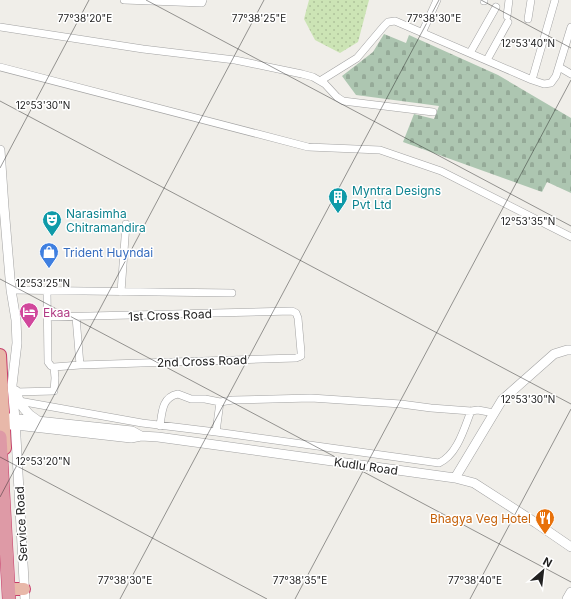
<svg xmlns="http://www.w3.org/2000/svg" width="571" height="599" font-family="Inter,sans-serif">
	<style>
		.grass { fill: url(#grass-dots) }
		.cemetery { fill: url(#cemetery-stones) }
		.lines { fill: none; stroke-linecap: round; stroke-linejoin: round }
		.minor-casing { stroke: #a2a2a2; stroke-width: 8 }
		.tertiary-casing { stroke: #a2a2a2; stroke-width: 10 }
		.trunk-casing { stroke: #c73d6a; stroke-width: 14 }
		.motorway-casing { stroke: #c73d6a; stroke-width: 14 }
		.minor { stroke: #fff; stroke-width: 7 }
		.tertiary { stroke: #fff; stroke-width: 9 }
		.trunk { stroke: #e8b8a9; stroke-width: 12 }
		.motorway { stroke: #de9aa6; stroke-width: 13 }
		.ticks { fill: none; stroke: #212121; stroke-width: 1; stroke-opacity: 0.45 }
		.labels { text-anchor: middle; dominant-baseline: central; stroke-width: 3; stroke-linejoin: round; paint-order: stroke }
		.culture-label { font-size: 12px; fill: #0d838f; stroke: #fff; text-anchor: start }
		.shop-label { font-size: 12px; fill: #366cbe; stroke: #fff; text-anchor: start }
		.hotel-label { font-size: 12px; fill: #b23c85; stroke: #fff; text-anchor: start }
		.street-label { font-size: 12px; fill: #212121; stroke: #fff }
		.food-label { font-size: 12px; fill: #c56008; stroke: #fff; text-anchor: end }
		.ticks-label { font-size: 10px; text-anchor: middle; fill: #212121; stroke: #fff; stroke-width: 3; stroke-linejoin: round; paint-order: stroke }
	</style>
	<defs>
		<pattern id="grass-dots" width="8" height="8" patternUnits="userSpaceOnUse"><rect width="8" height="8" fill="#cce4b5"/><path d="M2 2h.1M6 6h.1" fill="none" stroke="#afc39b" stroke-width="1.8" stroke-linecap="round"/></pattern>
		<pattern id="cemetery-stones" width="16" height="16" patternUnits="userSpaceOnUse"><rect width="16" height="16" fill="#adc6b1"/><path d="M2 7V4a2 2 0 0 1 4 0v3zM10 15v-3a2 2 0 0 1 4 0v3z" fill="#95aa98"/></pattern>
	</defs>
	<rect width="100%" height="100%" fill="#f0eee9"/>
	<!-- grass -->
	<path class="grass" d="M309 0H369L358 42 340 53 315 40 304 19Z"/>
	<!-- cemetery -->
	<path class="cemetery" d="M384 34 406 43 409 35 498 75 571 118V193L547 182 542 192 403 142 414 114 434 119 439 106 356 95 342 76 373 52Z"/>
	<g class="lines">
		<defs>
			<path id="minor" d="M124 0 202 3 203 0
				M484 1V0
				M507 16 509 0
				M528 19 531 0
				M0 27 143 49 235 60 302 74 313 77 325 84 337 97 343 101 433 112
				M422 33 437 0
				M470 53 496 7
				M487 60 508 22
				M0 67 308 147 380 150 441 171 571 237
				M559 67 571 74
				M532 80 555 0
				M320 81 357 58 384 26 388 22 395 21 532 80 544 84 551 83 556 76 571 27
				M11 290 232 293
				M47 291 48 362 51 366 54 367
				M121 292 126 224
				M48 317 292 311 296 313 298 318 301 352V356L296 358 80 365 54 367
				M76 317 80 365
				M16 392 54 391 55 378 54 367
				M19 401 142 423 216 432 439 463C457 455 464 429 471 411
				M160 426C162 412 162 397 178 394L191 399H205L220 402 233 400 311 398 401 404 431 408 471 411 478 410 494 413
				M216 432 220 402"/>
			<path id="tertiary" d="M0 150 4 207 11 290 16 320 17 343 12 385 15 419 25 599
				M16 391C19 404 25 413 37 420
				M9 418 132 431 141 436
				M0 425H16L131 438 141 436 158 437 455 478 474 483 536 523 571 547
				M455 478 502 400 554 354 567 350H571
				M567 599 571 592"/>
			<path id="trunk" d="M0 355 5 448
				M13 589H24"/>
			<path id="motorway" d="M0 437 9 599"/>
		</defs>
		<!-- minor casing -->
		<use href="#minor" class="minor-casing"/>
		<!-- tertiary casing -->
		<use href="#tertiary" class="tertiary-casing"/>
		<!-- trunk casing -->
		<use href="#trunk" class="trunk-casing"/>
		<!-- motorway casing -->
		<use href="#motorway" class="motorway-casing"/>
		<!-- minor -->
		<use href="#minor" class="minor"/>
		<!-- tertiary -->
		<use href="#tertiary" class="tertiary"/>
		<!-- trunk -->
		<use href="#trunk" class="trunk"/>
		<!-- motorway -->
		<use href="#motorway" class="motorway"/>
	</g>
	<!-- ticks -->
	<path class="ticks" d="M146 0 571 226M481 0 571 48M0 101 571 404M0 168 89 0M0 279 571 582M0 457 267 599M0 497 264 0M120 599 439 0M295 599 571 80M470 599 571 409"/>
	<!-- icons -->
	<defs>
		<symbol id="building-pin" viewBox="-11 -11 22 30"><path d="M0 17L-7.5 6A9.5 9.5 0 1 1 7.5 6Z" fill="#0f9aa8" stroke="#fff"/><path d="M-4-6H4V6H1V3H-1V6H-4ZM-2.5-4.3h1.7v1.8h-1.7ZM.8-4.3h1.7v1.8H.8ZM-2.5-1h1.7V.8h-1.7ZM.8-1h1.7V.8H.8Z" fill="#fff"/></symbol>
		<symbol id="theatre-pin" viewBox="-11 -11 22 30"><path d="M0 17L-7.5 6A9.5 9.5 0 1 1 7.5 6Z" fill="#0f9aa8" stroke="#fff"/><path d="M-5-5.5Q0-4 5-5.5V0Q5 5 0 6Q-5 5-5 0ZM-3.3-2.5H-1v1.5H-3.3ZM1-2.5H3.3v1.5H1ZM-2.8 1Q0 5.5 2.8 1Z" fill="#fff"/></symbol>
		<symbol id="shop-pin" viewBox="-11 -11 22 30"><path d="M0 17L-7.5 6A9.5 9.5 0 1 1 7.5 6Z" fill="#3f7fe0" stroke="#fff"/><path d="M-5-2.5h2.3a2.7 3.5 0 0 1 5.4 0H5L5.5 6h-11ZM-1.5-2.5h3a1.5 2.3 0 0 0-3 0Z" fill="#fff"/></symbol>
		<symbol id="hotel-pin" viewBox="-11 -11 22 30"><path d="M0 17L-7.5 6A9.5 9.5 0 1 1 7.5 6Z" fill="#d1479c" stroke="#fff"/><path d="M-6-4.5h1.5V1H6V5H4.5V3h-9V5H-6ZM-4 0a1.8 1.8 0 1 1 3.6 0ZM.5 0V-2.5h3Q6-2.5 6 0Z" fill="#fff"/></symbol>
		<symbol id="restaurant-pin" viewBox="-11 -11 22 30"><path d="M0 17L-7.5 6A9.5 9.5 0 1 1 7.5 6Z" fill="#e8710a" stroke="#fff"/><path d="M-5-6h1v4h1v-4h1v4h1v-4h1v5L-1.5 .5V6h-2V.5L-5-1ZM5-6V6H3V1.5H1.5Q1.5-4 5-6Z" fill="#fff"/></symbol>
	</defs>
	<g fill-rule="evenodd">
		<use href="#building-pin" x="327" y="186" width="22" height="30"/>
		<use href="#theatre-pin" x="41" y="209" width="22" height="30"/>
		<use href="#shop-pin" x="38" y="241" width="22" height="30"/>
		<use href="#hotel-pin" x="18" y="301" width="22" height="30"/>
		<use href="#restaurant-pin" x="534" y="507" width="22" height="30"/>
	</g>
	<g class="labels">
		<!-- culture labels -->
		<g class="culture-label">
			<text x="352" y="190">Myntra Designs<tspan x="352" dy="14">Pvt Ltd</tspan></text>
			<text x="66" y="213">Narasimha<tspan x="66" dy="14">Chitramandira</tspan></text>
		</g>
		<!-- shop labels -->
		<g class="shop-label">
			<text x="63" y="252">Trident Huyndai</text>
		</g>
		<!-- hotel labels -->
		<g class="hotel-label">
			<text x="43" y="312">Ekaa</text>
		</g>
		<!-- street labels -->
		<g class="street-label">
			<text transform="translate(170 315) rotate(-2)">1st Cross Road</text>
			<text transform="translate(202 361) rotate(-2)">2nd Cross Road</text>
			<text transform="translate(366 466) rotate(8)">Kudlu Road</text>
			<text transform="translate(21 524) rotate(-93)">Service Road</text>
		</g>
		<!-- food labels -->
		<g class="food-label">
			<text x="531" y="518">Bhagya Veg Hotel</text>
		</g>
	</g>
	<g class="ticks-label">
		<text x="259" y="22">77°38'25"E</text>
		<text x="434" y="22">77°38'30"E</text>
		<text x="85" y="22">77°38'20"E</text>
		<text x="528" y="47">12°53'40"N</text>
		<text x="43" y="109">12°53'30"N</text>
		<text x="528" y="225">12°53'35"N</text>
		<text x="43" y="287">12°53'25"N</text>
		<text x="528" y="403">12°53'30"N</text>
		<text x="43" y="465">12°53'20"N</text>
		<text x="125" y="584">77°38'30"E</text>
		<text x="300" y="584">77°38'35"E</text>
		<text x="475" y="584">77°38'40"E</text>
	</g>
	<!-- north arrow -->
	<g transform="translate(543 571) rotate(28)" stroke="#ffffff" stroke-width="3" paint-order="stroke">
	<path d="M0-3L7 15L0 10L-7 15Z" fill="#212121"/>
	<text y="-6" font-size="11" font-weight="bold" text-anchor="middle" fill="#212121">N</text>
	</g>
</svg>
